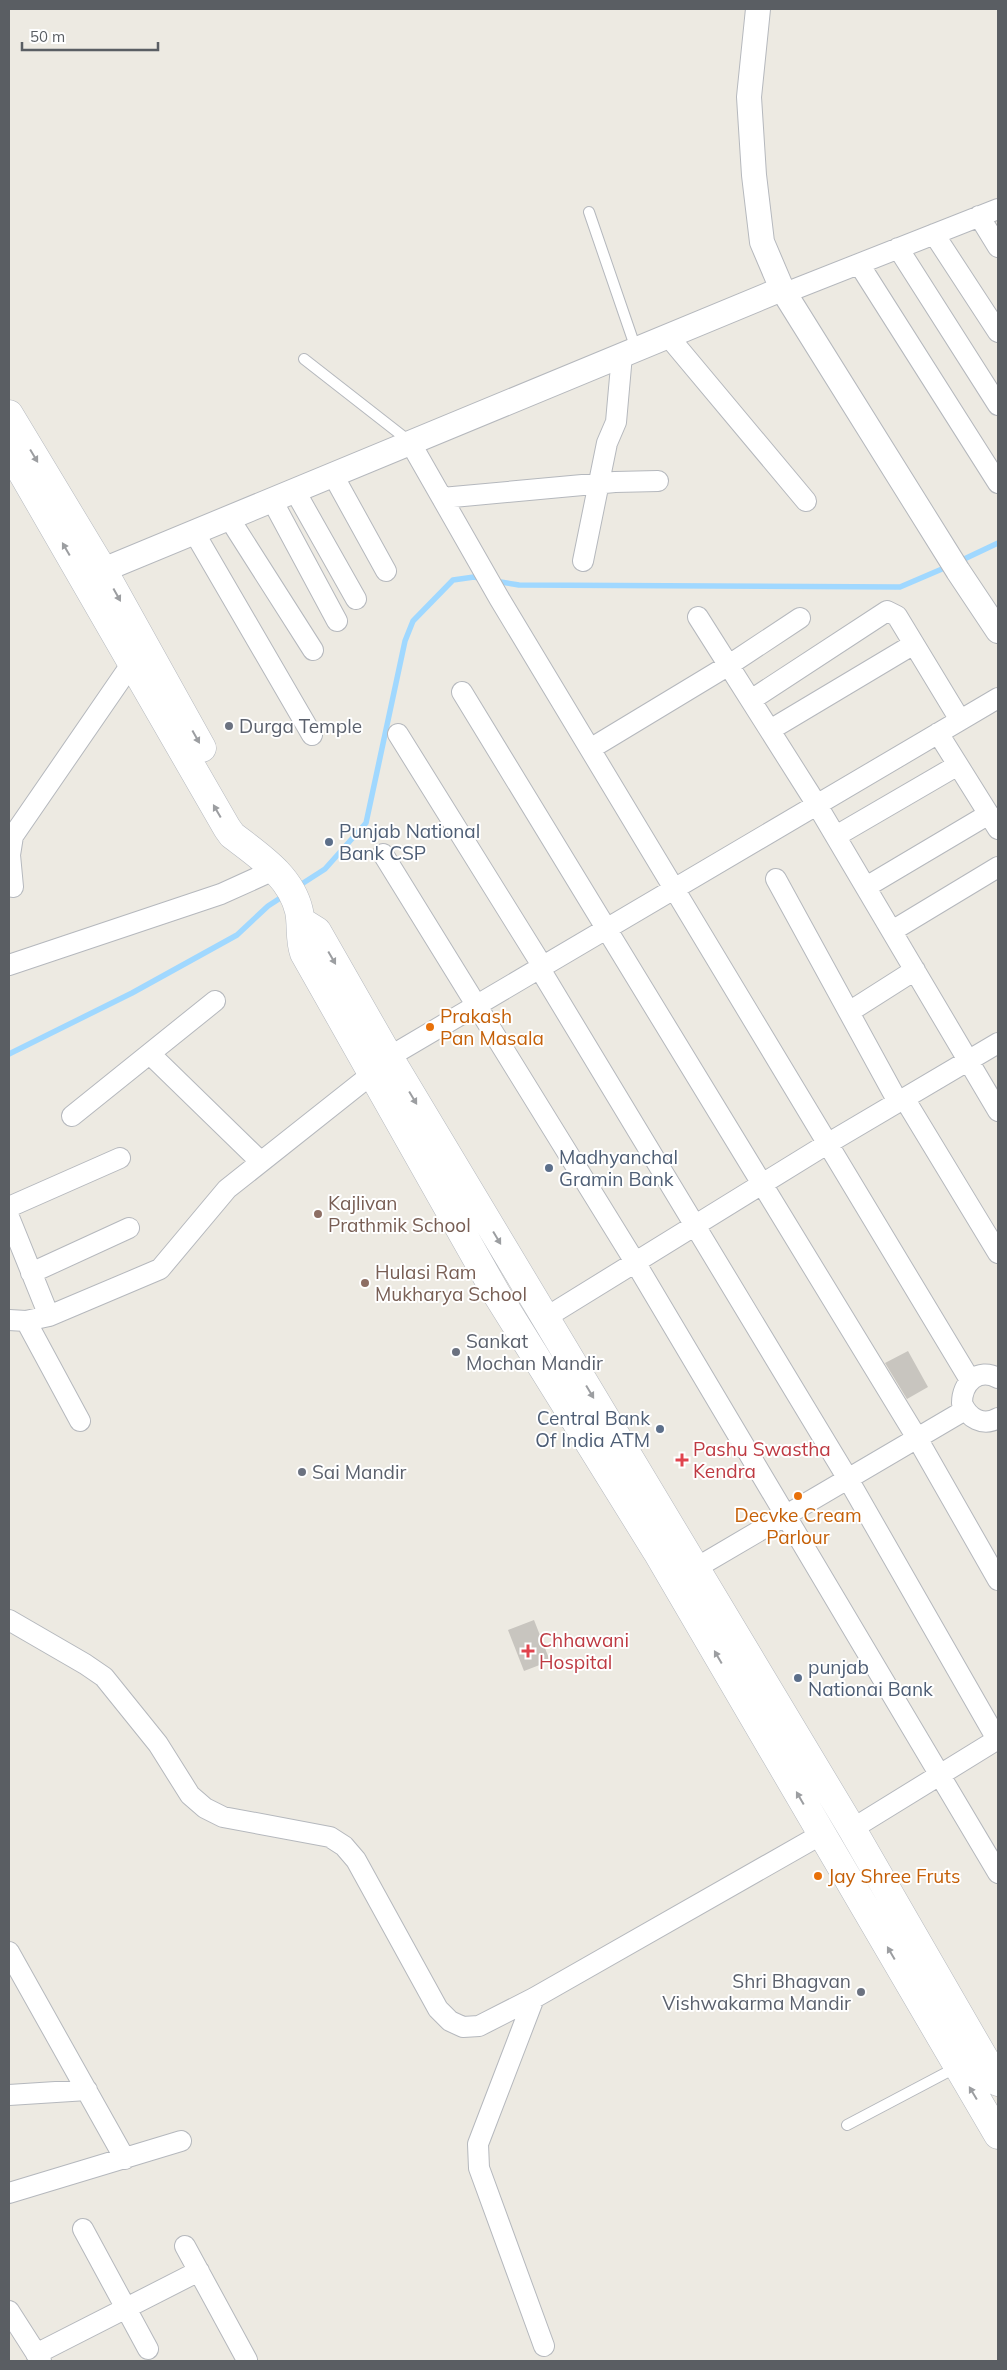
<svg xmlns="http://www.w3.org/2000/svg" width="1007" height="2370" font-family="Mulish,sans-serif">
	<style>
		.lines { fill: none; stroke-linecap: round; stroke-linejoin: round }
		.stream { stroke: #a0d8ff; stroke-width: 5.5 }
		.building { fill: #c8c5bf }
		.service-casing { stroke: #b5b8bd; stroke-width: 12 }
		.minor-casing { stroke: #b5b8bd; stroke-width: 22 }
		.tertiary-casing { stroke: #b5b8bd; stroke-width: 26 }
		.secondary-casing { stroke: #b5b9bf; stroke-width: 29 }
		.service { stroke: #fff; stroke-width: 10 }
		.minor { stroke: #fff; stroke-width: 20 }
		.tertiary { stroke: #fff; stroke-width: 24 }
		.secondary { stroke: #fff; stroke-width: 28 }
		.oneway { fill: #9c9ea1 }
		.worship-dot { fill: #6b7280; stroke: #fff; stroke-width: 2 }
		.service-dot { fill: #5c6f8a; stroke: #fff; stroke-width: 2 }
		.food-dot { fill: #e8710a; stroke: #fff; stroke-width: 2 }
		.education-dot { fill: #8d6e63; stroke: #fff; stroke-width: 2 }
		.health-dot { fill: #e0444e; stroke: #fff; stroke-width: 2 }
		.labels { text-anchor: middle; dominant-baseline: central; stroke-width: 4; stroke-linejoin: round; paint-order: stroke }
		.worship-label { font-size: 19px; fill: #5b616d; stroke: #fff; text-anchor: start }
		.service-label { font-size: 19px; fill: #4e5e75; stroke: #fff; text-anchor: start }
		.food-label { font-size: 19px; fill: #c56008; stroke: #fff; text-anchor: start }
		.education-label { font-size: 19px; fill: #785e54; stroke: #fff; text-anchor: start }
		.health-label { font-size: 19px; fill: #be3a42; stroke: #fff; text-anchor: start }
	</style>
	<rect width="100%" height="100%" fill="#edeae2"/>
	<g class="lines">
		<!-- stream -->
		<path class="stream" d="M960 561 998 543
			M495 581 519 585 900 587 949 566
			M297 887 325 869 366 823 405 641 413 621 453 580 474 577 484 579
			M9 1054 132 993 237 935 268 906 285 895"/>
	</g>
	<!-- building -->
	<path class="building" d="M908 1351 928 1387 907 1399 885 1363Z
		M534 1620 550 1661 524 1671 508 1630Z"/>
	<g class="lines">
		<defs>
			<path id="service" d="M589 212 636 349
				M304 359 409 441
				M847 2125 957 2067"/>
			<path id="minor" d="M979 216 998 247
				M934 234 998 332
				M898 248 998 405
				M859 264 998 483
				M785 293 998 209
				M668 336 806 501
				M410 442 499 598 970 1380
				M333 475 386 571
				M295 491 356 599
				M442 498 615 482 658 481
				M272 500 337 621
				M229 518 313 650
				M194 532 312 735
				M583 561 607 443 616 422 622 355
				M698 617 817 805 998 1111
				M462 692 917 1438 998 1580
				M751 700 887 611 897 616 960 720
				M770 730 914 644
				M938 733 998 829
				M398 734 543 967
				M590 749 729 665 800 618
				M836 836 958 765
				M383 854 635 1262 998 1873
				M776 879 898 1102
				M13 887 10 855 13 836 132 663
				M866 887 989 814
				M892 931 998 867
				M9 965 221 894 274 870
				M540 969 848 1479 998 1741
				M849 1012 915 970
				M150 1054 261 1162
				M389 1057 998 698
				M904 1098 998 1253
				M72 1116 215 1001
				M9 1207 120 1158
				M9 1217 49 1316
				M31 1273 129 1228
				M545 1318 827 1144 998 1043
				M9 1320 26 1321 49 1316 160 1269 227 1189 372 1074
				M26 1321 80 1421
				M998 1378C978 1367 962 1383 962 1403 968 1418 983 1427 998 1418
				M696 1568 965 1410
				M9 1620 85 1664 104 1677 158 1744 190 1795 205 1808 223 1817 330 1837 344 1846 356 1860 438 2009 450 2021 463 2027 479 2026 534 1998 822 1834
				M852 1829 998 1739
				M9 1952 125 2159
				M534 1998 478 2144 479 2168 544 2346
				M9 2095 87 2090
				M9 2193 181 2141
				M83 2229 148 2349
				M185 2246 247 2360
				M9 2311 41 2361
				M36 2354 199 2271"/>
			<path id="tertiary" d="M758 9 749 97 754 175 762 242 782 289
				M103 570 782 289 958 571 998 631"/>
			<path id="secondary" d="M9 414 103 570 202 748
				M9 450 227 828 232 835C259 856 291 876 299 911 302 925 299 939 304 953L496 1293 657 1552 998 2135
				M301 921 317 931 389 1057 852 1829 998 2082"/>
		</defs>
		<!-- service casing -->
		<use href="#service" class="service-casing"/>
		<!-- minor casing -->
		<use href="#minor" class="minor-casing"/>
		<!-- tertiary casing -->
		<use href="#tertiary" class="tertiary-casing"/>
		<!-- secondary casing -->
		<use href="#secondary" class="secondary-casing"/>
		<!-- service -->
		<use href="#service" class="service"/>
		<!-- minor -->
		<use href="#minor" class="minor"/>
		<!-- tertiary -->
		<use href="#tertiary" class="tertiary"/>
		<!-- secondary -->
		<use href="#secondary" class="secondary"/>
	</g>
	<!-- one-way arrows -->
	<defs><path id="oneway-solid" d="M-6-.8H1V-3.2L6.5 0L1 3.2V.8H-6Z" transform="scale(1.25)"/></defs>
	<g class="oneway">
		<use href="#oneway-solid" transform="translate(34 456) rotate(59)"/>
		<use href="#oneway-solid" transform="translate(66 549) rotate(-120)"/>
		<use href="#oneway-solid" transform="translate(117 595) rotate(61)"/>
		<use href="#oneway-solid" transform="translate(196 737) rotate(61)"/>
		<use href="#oneway-solid" transform="translate(217 811) rotate(-120)"/>
		<use href="#oneway-solid" transform="translate(332 958) rotate(60)"/>
		<use href="#oneway-solid" transform="translate(413 1098) rotate(59)"/>
		<use href="#oneway-solid" transform="translate(497 1238) rotate(59)"/>
		<use href="#oneway-solid" transform="translate(590 1392) rotate(59)"/>
		<use href="#oneway-solid" transform="translate(718 1657) rotate(-120)"/>
		<use href="#oneway-solid" transform="translate(800 1798) rotate(-120)"/>
		<use href="#oneway-solid" transform="translate(891 1953) rotate(-120)"/>
		<use href="#oneway-solid" transform="translate(973 2093) rotate(-121)"/>
	</g>
	<!-- markers -->
	<g class="worship-dot">
		<circle cx="229" cy="726" r="5"/>
		<circle cx="456" cy="1352" r="5"/>
		<circle cx="302" cy="1472" r="5"/>
		<circle cx="861" cy="1992" r="5"/>
	</g>
	<g class="service-dot">
		<circle cx="329" cy="842" r="5"/>
		<circle cx="549" cy="1168" r="5"/>
		<circle cx="660" cy="1429" r="5"/>
		<circle cx="798" cy="1678" r="5"/>
	</g>
	<g class="food-dot">
		<circle cx="430" cy="1027" r="5"/>
		<circle cx="798" cy="1496" r="5"/>
		<circle cx="818" cy="1876" r="5"/>
	</g>
	<g class="education-dot">
		<circle cx="318" cy="1214" r="5"/>
		<circle cx="365" cy="1283" r="5"/>
	</g>
	<g class="health-dot">
		<path d="M679.5 1452.5h5v5h5v5h-5v5h-5v-5h-5v-5h5z"/>
		<path d="M525.5 1643.5h5v5h5v5h-5v5h-5v-5h-5v-5h5z"/>
	</g>
	<g class="labels">
		<!-- worship labels -->
		<g class="worship-label">
			<text x="239" y="726">Durga Temple</text>
			<text x="466" y="1341">Sankat<tspan x="466" dy="22">Mochan Mandir</tspan></text>
			<text x="312" y="1472">Sai Mandir</text>
			<text x="851" y="1981" text-anchor="end">Shri Bhagvan<tspan x="851" dy="22">Vishwakarma Mandir</tspan></text>
		</g>
		<!-- service labels -->
		<g class="service-label">
			<text x="339" y="831">Punjab National<tspan x="339" dy="22">Bank CSP</tspan></text>
			<text x="559" y="1157">Madhyanchal<tspan x="559" dy="22">Gramin Bank</tspan></text>
			<text x="650" y="1418" text-anchor="end">Central Bank<tspan x="650" dy="22">Of India ATM</tspan></text>
			<text x="808" y="1667">punjab<tspan x="808" dy="22">Nationai Bank</tspan></text>
		</g>
		<!-- food labels -->
		<g class="food-label">
			<text x="440" y="1016">Prakash<tspan x="440" dy="22">Pan Masala</tspan></text>
			<text x="798" y="1515" text-anchor="middle">Decvke Cream<tspan x="798" dy="22">Parlour</tspan></text>
			<text x="828" y="1876">Jay Shree Fruts</text>
		</g>
		<!-- education labels -->
		<g class="education-label">
			<text x="328" y="1203">Kajlivan<tspan x="328" dy="22">Prathmik School</tspan></text>
			<text x="375" y="1272">Hulasi Ram<tspan x="375" dy="22">Mukharya School</tspan></text>
		</g>
		<!-- health labels -->
		<g class="health-label">
			<text x="693" y="1449">Pashu Swastha<tspan x="693" dy="22">Kendra</tspan></text>
			<text x="539" y="1640">Chhawani<tspan x="539" dy="22">Hospital</tspan></text>
		</g>
	</g>
	<!-- border -->
	<rect width="1007" height="2370" fill="none" stroke="#5a5e63" stroke-width="20"/>
	<!-- scale -->
	<path d="M22 42v8h136v-8" fill="none" stroke="#5a5e63" stroke-width="2.5"/>
	<text x="30" y="42" font-size="15" fill="#5a5e63" stroke="#ffffff" stroke-width="4" paint-order="stroke">50 m</text>
</svg>
